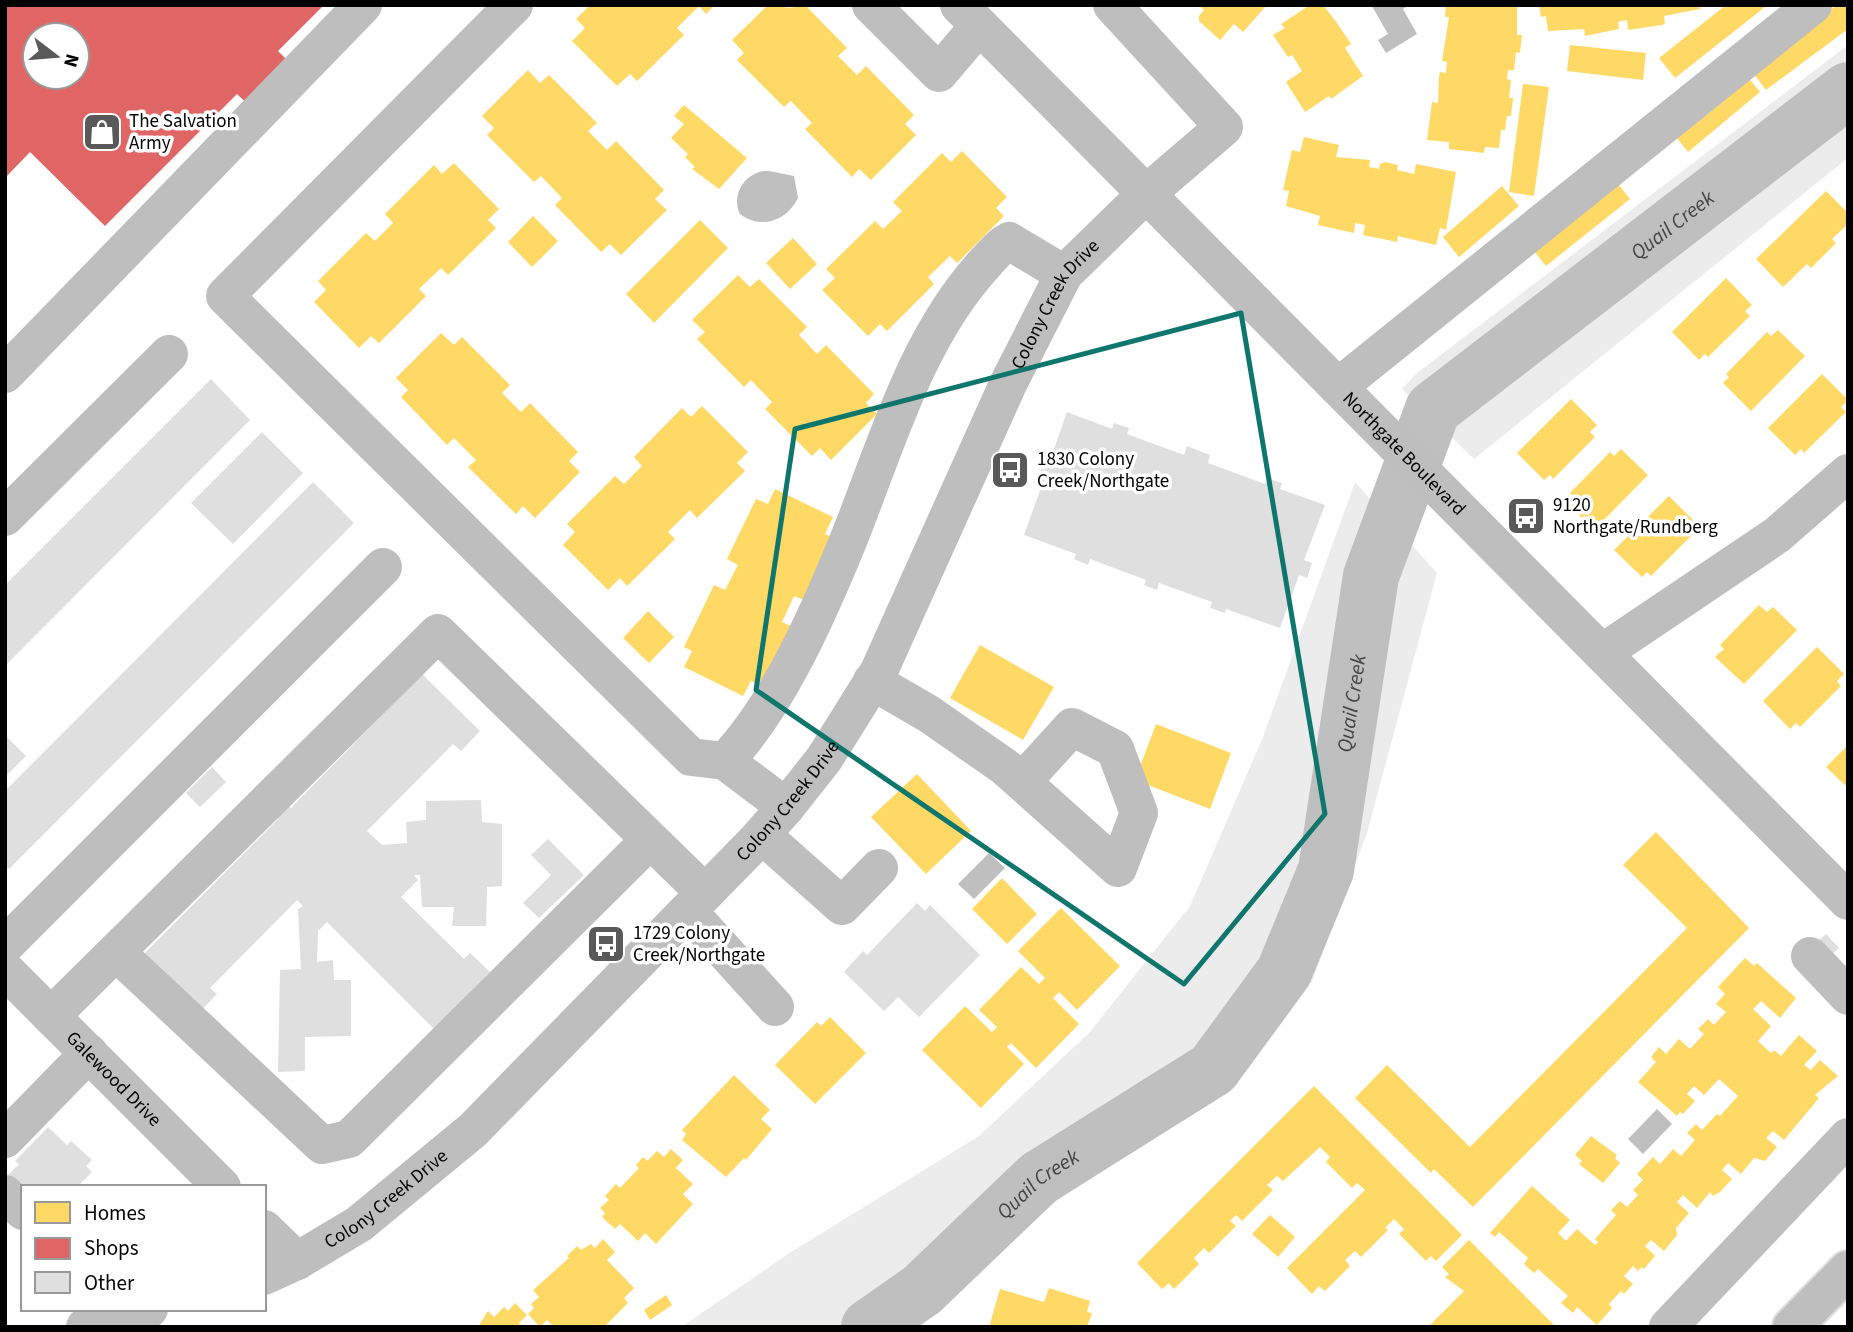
<svg xmlns="http://www.w3.org/2000/svg" width="1853" height="1332" font-family="'Source Sans 3',sans-serif">
	<style>
		.green { fill: #ececec }
		.water { fill: #bfbfbf }
		.homes { fill: #ffd966 }
		.shops { fill: #e06666; fill-rule: evenodd }
		.lines { fill: none; stroke-linecap: round; stroke-linejoin: round }
		.river { stroke: #bfbfbf; stroke-width: 56 }
		.building { fill: #dfdfdf }
		.major-casing { stroke: #dbdbdb; stroke-width: 42 }
		.minor { stroke: #bebebe; stroke-width: 38 }
		.major { stroke: #bebebe; stroke-width: 38 }
		.marked { fill: none; stroke: #0f766e; stroke-width: 5; stroke-linejoin: round }
		.labels { text-anchor: middle; dominant-baseline: central; stroke-width: 7; stroke-linejoin: round; paint-order: stroke }
		.poi-label { font-size: 19px; fill: #000; stroke: #fff; text-anchor: start }
		.street-label { font-size: 19px; fill: #000; stroke: #fff }
		.water-label { font-size: 21px; font-style: italic; fill: #444; stroke: #fff }
	</style>
	<rect width="100%" height="100%" fill="#fff"/>
	<!-- green -->
	<path class="green" d="M1848 45V158L1474 459 1402 389 1417 373Z
		M1355 482 1437 573 1367 833 1312 982 1199 1109 1049 1206 896 1327H681L791 1252 979 1136 1089 1033 1190 906 1263 737Z"/>
	<!-- water -->
	<path class="water" d="M1409 5 1403 9 1417 34 1386 53 1378 40 1388 34 1372 6Z
		M769 171 794 176 798 198C787 221 760 230 740 214 730 195 747 169 769 171Z
		M989 853 1005 868 974 899 958 884Z
		M1657 1109 1672 1124 1643 1154 1628 1139Z"/>
	<!-- homes -->
	<path class="homes" d="M590 5H715L706 14 699 6 677 28 684 35 637 81 630 74 617 86 572 41 585 28 576 19Z
		M768 5 790 8 805 5 847 48 838 56 857 75 866 66 914 115 905 124 916 135 871 180 859 169 852 177 805 129 812 123 791 101 784 107 737 60 744 53 732 40Z
		M1199 5H1267L1243 32 1234 24 1220 40 1199 21V16L1204 10Z
		M1310 5H1323L1337 23 1351 44 1345 48 1363 76 1331 99 1329 96 1305 112 1286 82 1302 71 1292 55 1288 57 1273 35 1285 28 1281 24Z
		M1446 5H1517V35H1522L1520 53 1516 52 1514 70H1508L1507 79 1511 80 1509 98H1513L1511 116H1507L1505 130H1501L1499 148 1485 147 1484 153 1449 149V142L1427 140 1432 102 1438 103 1439 76 1440 72 1446 73 1447 62 1442 61 1449 17H1445Z
		M1539 5H1699L1700 9 1664 16 1665 23 1662 25 1628 30 1627 20 1618 22 1619 29 1585 36 1584 29 1548 31 1546 16 1541 17Z
		M1726 5 1765 7 1675 78 1659 58Z
		M1837 5H1848V29L1766 90 1750 69Z
		M1570 45 1646 53 1643 80 1567 71Z
		M528 70 540 83 549 75 597 123 588 131 607 150 616 141 664 190 655 199 667 210 621 255 610 244 601 252 555 205 562 198 541 176 534 182 487 135 494 128 482 116Z
		M1744 72 1760 92 1688 152 1672 132Z
		M1523 84 1549 87 1534 196 1509 192Z
		M684 105 747 158 719 189 692 169 695 167 685 157 688 154 671 138 684 124 674 116Z
		M1304 137 1339 145 1336 157 1370 160 1369 167 1379 169 1380 164 1385 162 1398 165 1397 170 1414 174 1416 164 1456 172 1446 230 1440 228 1436 245 1398 236 1397 242 1363 235 1365 225 1355 223 1354 233 1318 225 1320 216 1286 206 1289 191 1283 190 1292 150 1300 152Z
		M962 151 1007 197 996 208 1004 216 957 263 950 256 928 277 934 284 887 331 880 324 868 336 822 290 835 278 826 269 875 221 883 229 902 211 893 202 942 153 951 162Z
		M454 163 499 209 488 220 496 228 448 275 441 268 419 289 426 296 379 343 371 336 359 348 314 302 326 290 318 281 366 233 375 241 393 223 385 214 434 165 442 174Z
		M1614 179 1630 199 1546 266 1530 246Z
		M1502 186 1519 206 1459 257 1443 237Z
		M1826 191 1848 213V224L1832 239 1836 243 1811 268 1807 264 1783 287 1756 259Z
		M533 216 558 241 532 267 508 242Z
		M700 220 728 248 654 323 626 294Z
		M793 238 817 264 790 289 766 263Z
		M738 275 750 287 759 279 807 327 799 335 817 354 826 345 874 394 866 403 877 414 831 460 820 448 812 456 765 409 772 402 751 380 744 387 697 339 705 332 692 320Z
		M1726 278 1752 305 1745 311 1750 316 1708 357 1705 354 1699 360 1672 332Z
		M1778 330 1805 356 1751 411 1723 383 1729 377 1726 374 1767 332 1771 336Z
		M441 333 454 345 462 337 510 385 502 393 521 412 530 403 578 452 569 461 580 472 535 518 523 506 516 514 468 467 476 460 454 438 447 445 401 397 408 390 396 378Z
		M1822 374 1848 400 1841 407 1846 412 1804 453 1801 449 1795 455 1768 428Z
		M1571 399 1597 425 1590 432 1595 437 1553 479 1550 475 1544 480 1517 453Z
		M702 406 748 452 737 463 745 471 697 518 690 510 668 532 675 539 627 586 620 578 608 590 563 545 575 532 567 524 615 476 624 484 642 466 634 457 682 408 691 417Z
		M1621 449 1648 475 1594 530 1566 502 1573 496 1570 493 1610 452 1614 456Z
		M775 489 833 517 825 534 835 538 804 600 794 596 782 622 791 626 762 686 751 681 743 696 684 667 692 651 684 647 714 585 725 590 738 565 727 559 756 499 768 504Z
		M1669 496 1695 522 1688 529 1693 534 1651 576 1647 572 1642 577 1614 550Z
		M1759 605 1767 612 1773 607 1797 630 1744 684 1715 657 1724 649 1720 645Z
		M648 611 674 637 649 663 623 638Z
		M980 645 1054 687 1023 740 950 698Z
		M1817 647 1844 674 1837 681 1841 686 1800 727 1796 723 1790 729 1763 701Z
		M1156 724 1231 753 1210 809 1135 780Z
		M1848 745V788L1826 767Z
		M917 774 971 831 926 874 871 817Z
		M1656 832 1749 928 1473 1207 1434 1169 1431 1173 1355 1098 1387 1065 1470 1147 1687 928 1623 865Z
		M1002 878 1037 914 1007 944 972 909Z
		M1061 908 1120 966 1077 1010 1059 992 1053 998 1079 1024 1036 1068 1011 1043 1007 1047 1024 1064 981 1108 922 1050 965 1006 992 1032 997 1027 979 1010 1021 967 1039 984 1045 978 1018 951Z
		M1745 958 1754 966 1757 963 1796 998 1780 1018 1761 1001 1753 1009 1771 1026 1758 1041 1771 1053 1774 1050 1781 1056 1799 1035 1817 1051 1804 1065 1811 1070 1820 1060 1838 1076 1815 1095 1819 1098 1784 1140 1773 1131 1766 1138 1777 1147 1765 1161 1754 1158 1741 1174 1728 1163 1722 1170 1732 1179 1720 1192 1713 1196 1710 1192 1697 1208 1683 1195 1677 1202 1689 1213 1676 1228 1677 1235 1664 1251 1651 1240 1645 1246 1655 1256 1644 1269 1641 1267 1638 1271 1633 1266 1624 1276 1633 1284 1624 1294 1621 1291 1609 1304 1612 1308 1597 1325 1577 1307 1573 1313 1561 1303 1568 1296 1538 1269 1534 1273 1524 1264 1528 1258 1499 1232 1495 1237 1490 1233 1532 1186 1570 1220 1558 1233 1566 1241 1577 1229 1595 1245 1598 1242 1595 1239 1616 1215 1611 1210 1620 1201 1627 1207 1638 1195 1633 1190 1643 1180 1637 1174 1653 1157 1660 1164 1673 1149 1681 1156 1695 1140 1687 1133 1696 1124 1702 1130 1717 1114 1720 1116 1738 1096 1719 1079 1704 1095 1694 1086 1687 1094 1695 1101 1683 1114 1680 1112 1677 1116 1638 1082 1656 1062 1651 1057 1659 1047 1666 1054 1679 1039 1690 1049 1704 1034 1698 1029 1708 1019 1714 1025 1726 1012 1716 1004 1725 994 1718 987Z
		M830 1017 866 1053 815 1104 775 1065 817 1022 821 1026Z
		M734 1075 770 1110 761 1119 772 1129 746 1160 744 1158 726 1177 682 1140 686 1134 682 1130Z
		M1314 1086 1462 1235 1436 1261 1431 1256 1426 1261 1399 1234 1404 1229 1394 1219 1385 1228 1388 1230 1361 1257 1355 1251 1345 1260 1350 1266 1325 1291 1319 1286 1312 1294 1287 1268 1365 1190 1357 1183 1352 1188 1326 1162 1330 1157 1320 1147 1283 1181 1277 1176 1267 1185 1273 1190 1242 1221 1236 1215 1230 1221 1236 1226 1209 1253 1204 1248 1194 1258 1199 1264 1174 1289 1169 1283 1162 1289 1137 1263Z
		M1591 1136 1617 1155 1615 1158 1620 1163 1603 1183 1579 1164 1582 1161 1575 1155Z
		M671 1149 683 1160 676 1168 693 1184 683 1194 693 1204 656 1244 645 1233 638 1241 620 1224 615 1229 602 1217 605 1213 600 1208 609 1200 605 1196 616 1184 620 1188 639 1168 636 1165 643 1157 647 1161 657 1151 664 1157Z
		M1270 1215 1295 1237 1278 1257 1252 1234Z
		M603 1239 615 1252 607 1260 634 1288 624 1298 628 1303 604 1327H554L547 1320 540 1327 528 1314 534 1308 531 1304 539 1297 533 1290 569 1258 567 1256 577 1246 581 1250 591 1244 595 1248Z
		M1469 1240 1556 1327H1432L1430 1325 1464 1291 1445 1277 1449 1274 1442 1267Z
		M1049 1288 1090 1301 1087 1312 1092 1313 1087 1327H989L1000 1289 1044 1302Z
		M666 1295 672 1305 650 1320 644 1310Z
		M515 1303 527 1315 519 1323 523 1327H478L488 1311 494 1317 504 1307 508 1311Z"/>
	<!-- shops -->
	<path class="shops" d="M5 5H324L278 51 297 70 256 112 237 94 105 226 30 152 5 178ZM35 35H77V77H35Z"/>
	<g class="lines">
		<!-- river -->
		<path class="river" id="s1" d="M869 1327 922 1290 1039 1178 1213 1069 1284 972 1326 870 1371 576 1433 409 1848 90"/>
	</g>
	<!-- building -->
	<path class="building" d="M211 379 250 420 5 666V585Z
		M1067 412 1112 429 1114 423 1129 428 1127 434 1184 455 1187 446 1210 455 1208 463 1265 484 1267 478 1282 483 1280 489 1325 505 1304 560 1312 563 1307 578 1299 575 1280 628 1226 609 1225 613 1210 608 1212 602 1159 583 1157 590 1144 585 1146 580 1090 559 1088 565 1074 559 1076 554 1024 535 1043 482 1037 480 1043 464 1048 466Z
		M262 432 303 473 233 544 191 503Z
		M313 482 354 523 9 869 5 865V791Z
		M422 674 480 731 461 751 453 744 367 831 382 845 407 843 406 822 426 820V801L481 800 482 822 502 824V886L487 887 486 926H452L454 907H422L420 875H414L418 880 401 897 464 959 470 953 490 972 434 1029 327 922 318 931 317 962 333 960 334 980H351V1036L305 1037V1071L278 1072 280 970 301 969 298 909 303 906 297 900 210 988 217 994 199 1013 142 956 278 819 276 817 288 805 291 808Z
		M5 735 26 756 5 777Z
		M212 767 226 782 200 807 186 793Z
		M548 839 584 875 539 918 523 903 551 875 531 855Z
		M917 903 925 911 930 905 980 955 919 1017 898 997 884 1011 844 972 863 951 867 955Z
		M1826 934 1839 948 1831 955 1818 941Z
		M48 1127 67 1145 71 1141 92 1160 86 1166 92 1172 79 1185 81 1187H23L7 1176 19 1164 15 1161Z"/>
	<g class="lines">
		<defs>
			<path id="major" d="M1792 1327 1848 1270"/>
		</defs>
		<!-- major casing -->
		<use href="#major" class="major-casing"/>
		<!-- minor -->
		<g class="minor">
			<path d="M514 5 225 296 691 757 725 761 786 807"/>
			<path d="M871 5 939 73 979 26"/>
			<path id="s2" d="M959 5 1848 901"/>
			<path d="M5 374 363 5"/>
			<path d="M1338 387 1813 5"/>
			<path d="M5 517 169 354"/>
			<path d="M1602 653 1777 535 1848 473"/>
			<path d="M872 681 929 714 1005 767 1118 868 1139 813 1115 749 1072 727 1022 782"/>
			<path d="M725 761C775 709 813 625 841 558 883 459 911 343 986 262 993 255 1000 245 1009 241L1064 274"/>
			<path d="M762 835 842 906 879 868"/>
			<path d="M688 911 775 1007"/>
			<path d="M5 945 383 567"/>
			<path d="M117 953 322 1145 349 1139 650 840"/>
			<path d="M1810 956 1848 996"/>
			<path id="s3" d="M5 970 222 1187"/>
			<path d="M51 1016 438 633 705 893"/>
			<path d="M5 1139 89 1053"/>
			<path d="M5 1194 23 1211"/>
			<path d="M264 1229 297 1261"/>
			<path id="s4" d="M264 1276 297 1261 359 1224 473 1130 756 841 786 807 824 759 879 671 1008 384 1064 274 1146 194 1224 127 1112 5"/>
			<path d="M85 1327 149 1309"/>
			<path d="M1668 1327 1848 1137"/>
		</g>
		<!-- major -->
		<use href="#major" class="major"/>
	</g>
	<!-- marked area -->
	<path class="marked" d="M1241 313 1325 814 1184 984 756 690 795 429Z"/>
	<!-- icons -->
	<defs>
		<symbol id="shop-square" viewBox="-11 -11 22 22"><rect x="-9" y="-9" width="18" height="18" rx="4" fill="#595959" stroke="#fff"/><path d="M-5-2.5h2.3a2.7 3.5 0 0 1 5.4 0H5L5.5 6h-11ZM-1.5-2.5h3a1.5 2.3 0 0 0-3 0Z" fill="#fff"/></symbol>
		<symbol id="bus-square" viewBox="-11 -11 22 22"><rect x="-9" y="-9" width="18" height="18" rx="4" fill="#595959" stroke="#fff"/><path d="M-5-6H5V4H4V6H2V4H-2V6H-4V4H-5ZM-3.5-4V0h7V-4ZM-3.5 1.2v1.5H-2V1.2ZM2 1.2v1.5H3.5V1.2Z" fill="#fff"/></symbol>
	</defs>
	<g fill-rule="evenodd">
		<use href="#shop-square" x="80" y="110" width="44" height="44"/>
		<use href="#bus-square" x="988" y="448" width="44" height="44"/>
		<use href="#bus-square" x="1504" y="494" width="44" height="44"/>
		<use href="#bus-square" x="584" y="922" width="44" height="44"/>
	</g>
	<g class="labels">
		<!-- poi labels -->
		<g class="poi-label">
			<text x="129" y="121">The Salvation<tspan x="129" dy="22">Army</tspan></text>
			<text x="1037" y="459">1830 Colony<tspan x="1037" dy="22">Creek/Northgate</tspan></text>
			<text x="1553" y="505">9120<tspan x="1553" dy="22">Northgate/Rundberg</tspan></text>
			<text x="633" y="933">1729 Colony<tspan x="633" dy="22">Creek/Northgate</tspan></text>
		</g>
		<!-- street labels -->
		<g class="street-label">
			<text stroke="none"><textPath href="#s4" startOffset="1279">Colony Creek Drive</textPath></text>
			<text stroke="none"><textPath href="#s2" startOffset="632">Northgate Boulevard</textPath></text>
			<text stroke="none"><textPath href="#s4" startOffset="712">Colony Creek Drive</textPath></text>
			<text stroke="none"><textPath href="#s3" startOffset="154">Galewood Drive</textPath></text>
			<text stroke="none"><textPath href="#s4" startOffset="145">Colony Creek Drive</textPath></text>
		</g>
		<!-- water labels -->
		<g class="water-label">
			<text stroke="none"><textPath href="#s1" startOffset="1440">Quail Creek</textPath></text>
			<text stroke="none"><textPath href="#s1" startOffset="831">Quail Creek</textPath></text>
			<text stroke="none"><textPath href="#s1" startOffset="222">Quail Creek</textPath></text>
		</g>
	</g>
	<!-- border -->
	<rect width="1853" height="1332" fill="none" stroke="#000000" stroke-width="14"/>
	<!-- legend -->
	<rect x="21" y="1185" width="245" height="126" fill="#ffffff" stroke="#999999" stroke-width="2"/>
	<rect x="35" y="1202" width="35" height="21" fill="#ffd966" stroke="#999999" stroke-width="2"/>
	<text x="84" y="1220" font-size="21" fill="#000000">Homes</text>
	<rect x="35" y="1238" width="35" height="21" fill="#e06666" stroke="#999999" stroke-width="2"/>
	<text x="84" y="1255" font-size="21" fill="#000000">Shops</text>
	<rect x="35" y="1272" width="35" height="21" fill="#dfdfdf" stroke="#999999" stroke-width="2"/>
	<text x="84" y="1290" font-size="21" fill="#000000">Other</text>
	<!-- north arrow -->
	<g transform="translate(56 56) rotate(106)"><circle r="33" fill="#ffffff" stroke="#999999" stroke-width="2"/>
	<path d="M0-5L12 26L0 18L-12 26Z" fill="#595959"/>
	<text y="-10" font-size="19" font-weight="bold" text-anchor="middle" fill="#000000">N</text>
	</g>
</svg>
